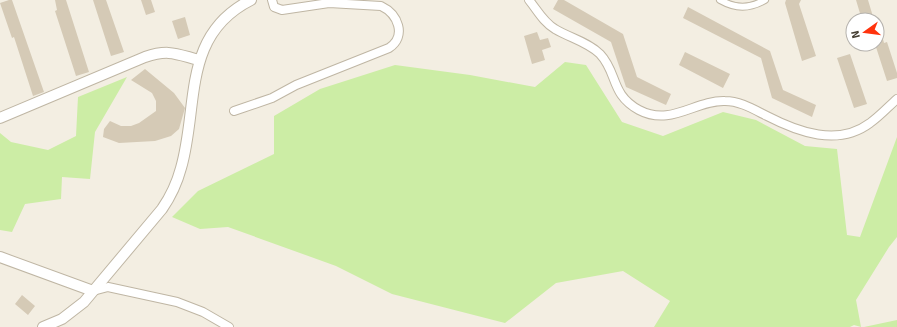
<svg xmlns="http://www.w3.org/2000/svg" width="897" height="327" font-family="Signika,sans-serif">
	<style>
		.green { fill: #cceda5 }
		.building { fill: #d5cab6 }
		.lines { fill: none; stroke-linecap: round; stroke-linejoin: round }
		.pedestrian-casing { stroke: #bfb6a4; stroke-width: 8 }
		.minor-casing { stroke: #bfb6a4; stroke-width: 10 }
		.tertiary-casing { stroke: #bfb6a4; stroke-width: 12 }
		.pedestrian { stroke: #fff; stroke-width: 6 }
		.minor { stroke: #fff; stroke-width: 8 }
		.tertiary { stroke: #fff; stroke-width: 10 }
	</style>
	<rect width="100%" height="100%" fill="#f3eee2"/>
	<!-- green -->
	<path class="green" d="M565 62 586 65 622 122 663 136 723 112 756 120 805 146 837 149 847 235 860 237 897 137V237L889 247 856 300 861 327 854 325 850 327H654L670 301 623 271 556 283 505 323 392 294 336 266 228 227 200 229 172 217 198 191 274 154V116L320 89 395 65 470 75 535 87Z
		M127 77 95 132 90 179 62 177 61 199 25 204 12 232 0 230V133L11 142 48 150 76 136 78 97Z
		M897 320V327H864Z"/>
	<!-- building -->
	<path class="building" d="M9 0H12L44 92 33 96 14 37 12 38 0 3Z
		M55 0H66L89 72 76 76 55 11 57 10Z
		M93 0H106L124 52 111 56Z
		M141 0H151L155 12 146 15Z
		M558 0H564L623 34 637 77 671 94 666 105 626 87 611 42 553 9Z
		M786 0H801L799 4 816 56 802 61 785 3Z
		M856 0H868L874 20H862Z
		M688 7 770 51 783 90 816 105 812 117 772 98 761 58 683 18Z
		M185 17 190 35 178 39 172 21Z
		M877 24H879L884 43 887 42 897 73V78L887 81 875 44H877Z
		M537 32 540 40 548 38 551 47 542 50 545 60 532 64 524 36Z
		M685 52 730 74 723 88 679 65Z
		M850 54 867 104 854 108 837 58Z
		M145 69 174 93 185 108 179 129 171 136 155 141 119 143 103 137 104 129 110 121 121 126H131L139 123 156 111V101L152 93 131 80Z
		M22 295 35 306 28 315 15 304Z"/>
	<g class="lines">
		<defs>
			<path id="pedestrian" d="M720 0C736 9 749 9 765 0"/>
			<path id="minor" d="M529 0C537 10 544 23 555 29 570 38 588 42 600 54 618 73 610 94 639 110 671 127 695 100 725 101 740 101 753 109 767 116 798 132 838 147 870 123 880 116 888 107 897 99
				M234 111 272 98 296 85 389 48C407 36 398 14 381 6L329 3 282 10 274 7 272 0
				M93 291 108 287 177 302 203 312 229 327"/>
			<path id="tertiary" d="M0 118 145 57C169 49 176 54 199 60
				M0 257 93 291
				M43 327 62 319 84 302 162 209C171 196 177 183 181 168 199 106 181 35 251 0"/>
		</defs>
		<!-- pedestrian casing -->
		<use href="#pedestrian" class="pedestrian-casing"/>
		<!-- minor casing -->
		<use href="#minor" class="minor-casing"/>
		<!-- tertiary casing -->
		<use href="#tertiary" class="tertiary-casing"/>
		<!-- pedestrian -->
		<use href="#pedestrian" class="pedestrian"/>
		<!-- minor -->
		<use href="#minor" class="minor"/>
		<!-- tertiary -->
		<use href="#tertiary" class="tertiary"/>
	</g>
	<!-- north arrow -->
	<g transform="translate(865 32) rotate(256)"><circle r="19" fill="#ffffff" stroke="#b5b2ad"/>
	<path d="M0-3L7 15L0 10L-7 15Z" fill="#ff330d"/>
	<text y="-6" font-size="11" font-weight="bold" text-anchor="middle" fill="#453e32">N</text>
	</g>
</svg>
